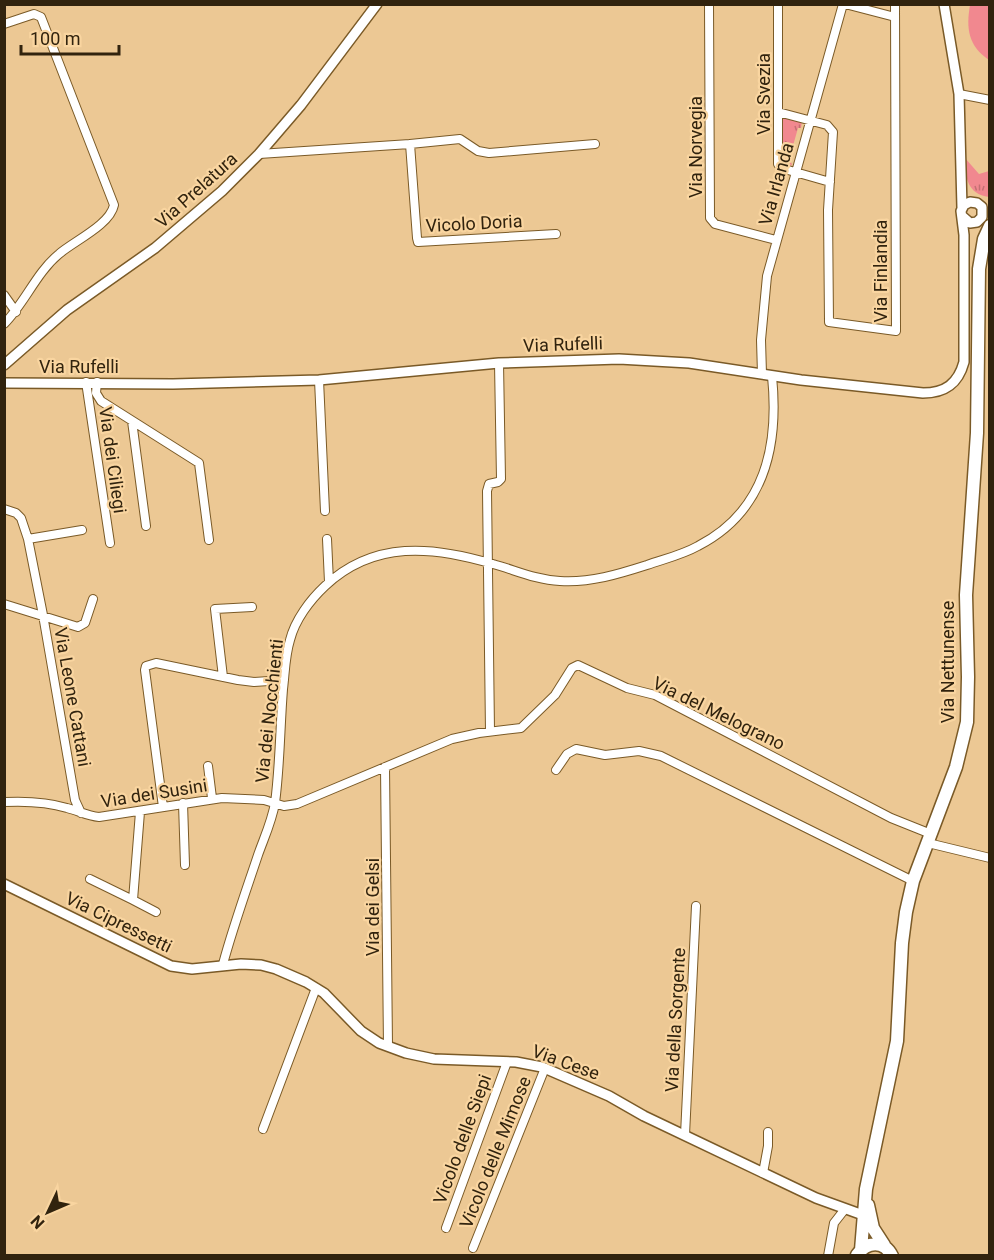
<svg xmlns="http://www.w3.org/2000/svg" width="994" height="1260" font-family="Roboto,sans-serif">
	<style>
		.park { fill: url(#park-tufts) }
		.pitch { fill: #f1888f }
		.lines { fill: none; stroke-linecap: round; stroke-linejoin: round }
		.minor-casing { stroke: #7a5a27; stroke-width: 10 }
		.tertiary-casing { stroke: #7a5a27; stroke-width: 12 }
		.primary-casing { stroke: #7a5a27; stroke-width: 15 }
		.minor { stroke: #fff; stroke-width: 8 }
		.tertiary { stroke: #fff; stroke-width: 9 }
		.primary { stroke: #fff; stroke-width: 12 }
		.labels { text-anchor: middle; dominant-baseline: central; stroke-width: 4.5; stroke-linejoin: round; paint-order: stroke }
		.street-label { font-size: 18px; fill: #31230e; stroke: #f9d5a0 }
	</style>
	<defs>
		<pattern id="park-tufts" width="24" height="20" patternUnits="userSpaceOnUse" patternTransform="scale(1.5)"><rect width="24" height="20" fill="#f1888f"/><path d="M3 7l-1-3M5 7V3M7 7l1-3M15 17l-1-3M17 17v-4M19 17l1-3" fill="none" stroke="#c46f73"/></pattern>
	</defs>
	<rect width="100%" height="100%" fill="#ecc894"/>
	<!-- park -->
	<path class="park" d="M785 118 802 121 801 128H798L789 160 792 164 790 168 781 163 782 120Z
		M965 158 979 174 989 171V197C967 194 965 177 965 158Z"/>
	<!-- pitch -->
	<path class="pitch" d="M970 5H989V60C968 46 966 28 970 5Z"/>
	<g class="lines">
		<defs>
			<path id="minor" d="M709 4 710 218 715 224 776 240
				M778 4V164L781 168 830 182
				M845 4 895 17
				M4 24 34 14 41 17 114 205C110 225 74 241 59 254 36 273 25 303 4 324
				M959 94 990 100
				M778 112 827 125 833 132 828 210 829 322 896 331 895 4
				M410 144 460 139 478 151 489 153 595 144
				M259 154 410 144 417 238 418 242 556 234
				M4 295 16 312
				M762 374 761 340 767 276 843 4
				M319 380 325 511
				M86 382 110 543
				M97 382 96 393 101 401 199 463 209 540
				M132 421 146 526
				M4 509 16 513 21 518 28 539 43 615 75 800 81 813
				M28 539 82 530
				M327 539 329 582
				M4 604 78 627 85 623 93 599
				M223 677 215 609 252 607
				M490 731 487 491 489 484 498 482 501 479 499 363
				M208 766 212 798
				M385 767 388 1046
				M556 770 567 754 576 749 605 755 639 751 661 756 913 881
				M4 802C25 801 48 802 67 808 79 811 87 816 99 817L222 798 264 800 284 806 297 804 452 739 479 733 521 728 555 695 572 668 578 665 627 688 655 695 891 818 931 834
				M183 803 185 865
				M163 807 145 670 146 666 156 663 238 680 254 682 284 680
				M928 843 990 858
				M90 879 133 900 140 812
				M133 900 156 912
				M223 964C233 927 246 891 258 855 264 838 272 821 275 803 280 766 280 727 283 689 285 673 285 656 290 640 295 620 310 600 325 586 374 540 433 546 493 564 515 570 536 580 560 581 590 583 619 574 647 565 664 559 682 555 698 546 766 511 779 445 772 376
				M263 1129 316 988
				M685 1135 696 906
				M763 1173 768 1146V1132
				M446 1228 507 1062
				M473 1248 545 1068
				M828 1256 834 1223 845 1209"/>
			<path id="tertiary" d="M944 4 959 94 962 208
				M4 365 67 310 155 248 222 191 259 154 301 105 377 4
				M4 383 173 384 319 380 499 363 619 359 689 363 801 380 923 393C945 393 958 384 964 362V235L961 211 964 205 970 202 977 203 982 207V217L977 222 970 223 962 216
				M4 884 171 966 192 969 241 964 261 965 276 969 306 982 324 993 361 1031 379 1043 406 1053 434 1059 516 1062 542 1067 609 1096 644 1116 816 1198 863 1215"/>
			<path id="primary" d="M868 1205 873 1228 884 1245
				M861 1250 866 1189 897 1041 902 943 906 912 913 881 956 767 967 722 968 677 966 595 977 433 979 269 984 239 990 226
				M857 1255C867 1241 884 1240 892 1256"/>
		</defs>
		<!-- minor casing -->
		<use href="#minor" class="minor-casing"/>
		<!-- tertiary casing -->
		<use href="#tertiary" class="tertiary-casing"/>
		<!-- primary casing -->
		<use href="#primary" class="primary-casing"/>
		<!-- minor -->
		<use href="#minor" class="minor"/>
		<!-- tertiary -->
		<use href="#tertiary" class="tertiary"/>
		<!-- primary -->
		<use href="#primary" class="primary"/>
	</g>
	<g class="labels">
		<!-- street labels -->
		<g class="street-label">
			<text transform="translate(763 94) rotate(-90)">Via Svezia</text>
			<text transform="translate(695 147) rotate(-90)">Via Norvegia</text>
			<text transform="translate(776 184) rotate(-74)">Via Irlanda</text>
			<text transform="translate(196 190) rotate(-42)">Via Prelatura</text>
			<text transform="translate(474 223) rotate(-3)">Vicolo Doria</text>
			<text transform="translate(880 271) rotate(-90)">Via Finlandia</text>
			<text transform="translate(563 344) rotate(-2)">Via Rufelli</text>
			<text x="79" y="366">Via Rufelli</text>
			<text transform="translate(113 460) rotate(82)">Via dei Ciliegi</text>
			<text transform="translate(947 662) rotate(-90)">Via Nettunense</text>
			<text transform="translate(73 697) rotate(80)">Via Leone Cattani</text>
			<text transform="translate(269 711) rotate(-84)">Via dei Nocchienti</text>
			<text transform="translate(719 713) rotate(26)">Via del Melograno</text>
			<text transform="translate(154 793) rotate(-9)">Via dei Susini</text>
			<text transform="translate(372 907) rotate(-90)">Via dei Gelsi</text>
			<text transform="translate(119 922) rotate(26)">Via Cipressetti</text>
			<text transform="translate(675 1020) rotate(-87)">Via della Sorgente</text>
			<text transform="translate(566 1062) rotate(20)">Via Cese</text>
			<text transform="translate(462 1139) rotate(-70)">Vicolo delle Siepi</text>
			<text transform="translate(495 1152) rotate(-68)">Vicolo delle Mimose</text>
		</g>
	</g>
	<!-- border -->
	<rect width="994" height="1260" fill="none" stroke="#31230e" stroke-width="12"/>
	<!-- north arrow -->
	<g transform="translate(48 1212) rotate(226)" stroke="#f9d5a0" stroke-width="4.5" paint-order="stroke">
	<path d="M0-4.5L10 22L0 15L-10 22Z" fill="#31230e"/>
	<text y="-9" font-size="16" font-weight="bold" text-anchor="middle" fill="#31230e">N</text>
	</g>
	<!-- scale -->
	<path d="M21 45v9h98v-9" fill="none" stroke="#31230e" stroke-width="3"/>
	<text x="30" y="45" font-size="18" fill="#31230e" stroke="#f9d5a0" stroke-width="4.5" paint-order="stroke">100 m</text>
</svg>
